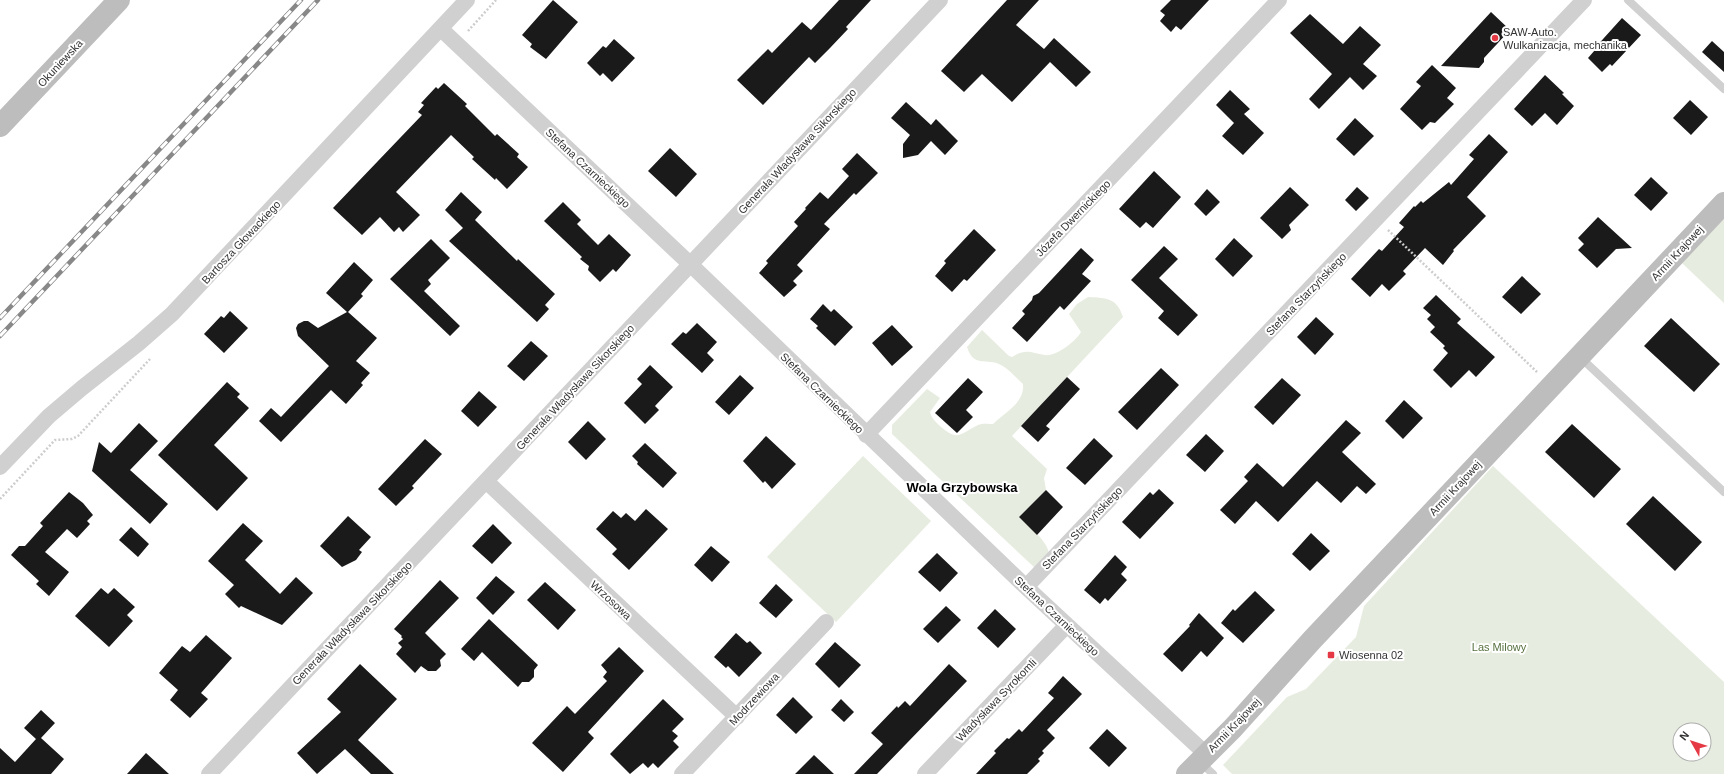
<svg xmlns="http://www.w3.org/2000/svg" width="1724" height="774" font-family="Helvetica,sans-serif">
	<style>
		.green { fill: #e6ecdf; fill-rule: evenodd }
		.building { fill: #1a1a1a }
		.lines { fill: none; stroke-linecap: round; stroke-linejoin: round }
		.path { stroke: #cdcdcd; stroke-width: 2.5; stroke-dasharray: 2 2; stroke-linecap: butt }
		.lane { stroke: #d0d0d0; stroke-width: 8 }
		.street { stroke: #d0d0d0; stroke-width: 16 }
		.secondary { stroke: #bdbdbd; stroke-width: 22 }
		.rail-casing { stroke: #888; stroke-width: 4.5 }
		.rail { stroke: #fff; stroke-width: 3; stroke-dasharray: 9; stroke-linecap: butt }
		.poi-dot { fill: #e63946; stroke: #fff; stroke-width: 1.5 }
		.labels { text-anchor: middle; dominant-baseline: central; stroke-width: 4; stroke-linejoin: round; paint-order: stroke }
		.poi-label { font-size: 11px; fill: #333; stroke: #fff; text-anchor: start }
		.street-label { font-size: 11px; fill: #333; stroke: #fff }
		.park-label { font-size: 11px; fill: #56703f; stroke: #fff }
		.quarter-label { font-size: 13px; font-weight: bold; fill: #000; stroke: #fff }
	</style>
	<rect width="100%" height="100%" fill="#fff"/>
	<!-- green -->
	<path class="green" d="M1724 219V303L1682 263Z
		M1088 297C1107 298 1117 298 1123 317L1012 436 1047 469 1044 478 1046 490 1019 517C1029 527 1046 539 1049 553L1035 568 892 434V425L927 389 940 398 930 412C932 419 935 421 940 426 958 442 960 434 978 425 982 423 989 424 993 424 1005 412 1025 403 1023 384 1016 378 1009 369 1001 365 987 357 974 369 967 347L982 330 1009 356 1012 357C1026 348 1031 353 1045 355 1056 357 1076 341 1081 332L1069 314 1077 304Z
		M863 456 931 521 836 622 767 557Z
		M1493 466 1724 682V774H1232L1223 765 1287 697 1306 689 1356 637 1364 606ZM1680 730H1704V754H1680Z"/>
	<!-- building -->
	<path class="building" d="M553 0 578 22 546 59 530 47 532 44 522 35Z
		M839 0H871L846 27 848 29 830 48 815 63 809 57 763 105 737 80 768 49 772 53 802 22 811 30Z
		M1007 0H1039L1016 25 1044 49 1054 38 1091 72 1076 87 1050 62 1012 102 982 74 964 92 941 71Z
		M1171 0H1209L1181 30 1176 26 1171 32 1160 21 1165 15 1160 11Z
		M1491 12 1510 30 1484 58V62L1479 68 1441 66Z
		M1310 14 1343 44 1360 26 1381 45 1363 64 1377 76 1363 90 1350 77 1319 109 1309 99 1332 74 1290 33Z
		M1622 18 1641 35 1612 66 1610 64 1602 72 1588 58 1595 50 1594 49Z
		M614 39 635 58 612 82 603 73 600 76 587 63 603 46 606 48Z
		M1712 41 1724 52V72L1702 52Z
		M1432 65 1456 88 1447 98 1454 104 1435 123 1430 122 1422 130 1400 109 1421 86 1416 82Z
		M1545 75 1564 93 1562 94 1574 106 1557 125 1545 113 1532 126 1514 109Z
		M444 83 467 104 465 106 495 136 497 134 519 154 517 157 528 167 507 189 496 178 495 180 472 159 474 157 451 135 396 192 420 215 403 232 399 227 394 232 380 217 362 235 333 208 422 115 418 112 424 105 421 103 436 87 438 89Z
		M1230 90 1250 109 1244 114 1264 133 1243 155 1222 136 1234 123 1216 105Z
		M1690 100 1708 117 1691 135 1673 118Z
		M906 102 931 125 936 119 958 141 945 155 931 141 918 155 903 158V144L910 135 891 118Z
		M1355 118 1374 136 1354 156 1336 139Z
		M1489 134 1508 152 1467 197 1486 216 1453 250 1454 251 1443 265 1425 248 1403 271 1406 274 1389 291 1382 284 1370 297 1351 279 1379 249 1382 251 1404 227 1399 223 1414 206 1415 207 1421 201 1423 203 1449 182 1451 185 1474 159 1469 155Z
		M670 148 697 174 676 197 648 171Z
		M857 153 878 173 856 195 854 193 824 224 830 229 797 265 803 271 793 281 797 285 784 297 759 273 768 263 766 261 798 226 794 222 806 209 805 208 820 192 828 199 849 176 842 169Z
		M1154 171 1181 197 1153 228 1146 222 1140 228 1119 209Z
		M1651 177 1668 193 1651 211 1634 195Z
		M1290 187 1309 205 1289 225 1291 230 1282 239 1260 218Z
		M1357 187 1369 198 1356 211 1345 200Z
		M1207 189 1220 202 1206 216 1194 204Z
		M461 192 482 212 475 220 517 261 518 259 555 294 545 305 549 309 537 322 449 241 463 228 445 210Z
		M563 202 581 220 577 224 598 245 609 234 631 255 616 272 613 269 600 282 588 270 589 266 580 259 582 257 544 221Z
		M1598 217 1632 248 1616 249 1597 268 1578 250 1584 244 1578 238Z
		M974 229 996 250 967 281 964 279 952 292 935 276 946 263 944 261Z
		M1234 238 1253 256 1233 277 1215 259Z
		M431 239 450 258 428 280 431 284 424 291 460 326 450 336 390 279Z
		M1164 246 1178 259 1159 278 1198 315 1178 336 1158 318 1164 311 1131 280Z
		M1081 248 1094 260 1082 274 1091 281 1064 310 1060 306 1027 342 1012 328 1025 314 1022 311 1032 300 1033 296 1039 293Z
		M354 262 373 280 361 294 363 296 348 312 377 338 356 361 370 373 361 383 363 385 346 404 331 390 281 442 259 421 271 408 281 417 329 366 298 336 296 328 298 324 304 321H308L318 328 347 312 326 293Z
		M1522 276 1541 294 1521 314 1502 297Z
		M1436 295 1461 319 1457 323 1495 357 1476 377 1469 370 1451 388 1433 370 1448 353 1443 348 1445 346 1430 332 1435 327 1427 319 1431 315 1423 308Z
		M823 304 831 312 834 309 853 327 835 346 816 328 818 326 810 319Z
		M230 311 248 328 224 353 204 334 221 316 224 318Z
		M1316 317 1334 334 1315 355 1297 337Z
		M1671 318 1720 364 1694 392 1644 346Z
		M697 323 717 342 707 353 714 360 702 373 671 344 683 332 686 334Z
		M892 325 913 347 892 366 872 343Z
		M531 341 548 356 524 381 507 366Z
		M650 365 673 387 655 406 659 410 645 424 624 403 642 384 637 379Z
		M1161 368 1179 385 1137 430 1118 412Z
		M740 375 754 388 729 415 715 402Z
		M1067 377 1080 389 1046 426 1050 429 1038 442 1021 426Z
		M968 378 983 392 966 410 973 417 957 433 935 413Z
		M1282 378 1301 395 1273 425 1254 407Z
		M227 382 240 394 237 397 249 408 214 445 248 478 217 511 158 455Z
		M479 391 497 407 478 427 461 411Z
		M1404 400 1423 418 1403 439 1385 421Z
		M1346 420 1361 433 1342 452 1376 484 1366 494 1357 486 1341 503 1317 481 1278 522 1256 501 1235 524 1220 510 1248 481 1244 477 1257 463 1283 487Z
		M588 421 606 439 586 460 568 442Z
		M139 423 158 441 130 470 168 504 150 524 92 471 99 442 111 453Z
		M1572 424 1621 469 1594 498 1545 452Z
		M1206 434 1224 451 1205 472 1186 455Z
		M766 436 796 464 772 489 765 481 763 483 743 461Z
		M1094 438 1113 456 1085 485 1066 468Z
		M425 439 442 454 412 486 414 488 396 506 378 489Z
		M645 443 677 473 663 488 637 464 638 462 632 456Z
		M1159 489 1174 503 1140 539 1122 522 1150 492 1153 495Z
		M1046 490 1063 507 1037 535 1019 517Z
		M69 492 83 503 93 515 87 521 90 524 77 538 67 529 45 552 69 572 49 596 36 584 39 581 11 555 19 546H25L43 526 40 523Z
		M1653 496 1702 542 1675 571 1626 524Z
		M646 509 668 529 629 570 612 554 617 549 596 529 613 511 621 518 626 513 635 521Z
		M348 516 371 537 359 550 362 552 356 560 342 567 320 546Z
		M243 523 263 541 245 560 280 594 296 577 313 593 282 625 241 606 239 608 225 594 234 585 208 561Z
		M493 524 512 543 492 564 472 546Z
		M131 527 149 544 138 557 119 540Z
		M1311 533 1330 551 1310 571 1292 554Z
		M711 546 730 562 712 582 694 565Z
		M937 553 958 573 940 592 918 572Z
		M1115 555 1127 567 1121 574 1127 580 1108 601 1105 598 1100 604 1084 590Z
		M496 576 515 592 493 615 476 598Z
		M440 580 459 598 425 633 446 654 440 660 441 666 436 671H428L421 666 415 673 396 654 402 647 398 643 403 639 401 637 402 636 394 629Z
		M545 582 576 610 558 630 527 600Z
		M776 584 793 600 776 618 759 603Z
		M101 588 108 594 114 588 135 607 127 615 133 621 109 647 75 616Z
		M1255 591 1275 610 1243 643 1221 623 1233 609 1235 611Z
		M946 606 961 620 938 643 923 629Z
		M995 609 1016 629 998 648 977 628Z
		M1199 613 1224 638 1207 657 1201 651 1182 672 1163 654 1190 626 1189 625Z
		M489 619 538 665 534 670V677L529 682H522L518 687 482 652 474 661 461 649Z
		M736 633 747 643 750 641 762 653 739 677 728 666 726 668 714 657Z
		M206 635 232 658 201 693 208 699 190 718 170 700 178 690 159 673 182 646 190 652Z
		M835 642 861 665 839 688 815 664Z
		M619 647 644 671 588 732 594 738 563 772 532 743 567 706 575 714 607 681 603 677 607 672 601 665Z
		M360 664 397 699 358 740 394 774H371L345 749 317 774 297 753 341 712 327 699Z
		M949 664 967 681 877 774H854L883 744 871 733 897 706 898 708 905 701 910 706Z
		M1063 676 1082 694 1047 730 1055 738 1042 751 1044 753 1038 759 1040 761 1027 774H976L994 755 996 753 994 751 1007 738 1009 739 1019 729 1022 732 1054 698 1048 693Z
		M793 697 813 717 796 734 776 715Z
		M663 699 684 719 672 731 678 736 673 741 679 747 658 768 653 763 648 768 643 763 630 774 610 754Z
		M841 699 854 712 844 722 831 710Z
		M41 710 55 723 41 738 64 759 51 774H0V748L15 762 36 739 24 728Z
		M1107 729 1127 748 1109 767 1089 748Z
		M146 753 169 774H127Z
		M814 755 834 774H795Z"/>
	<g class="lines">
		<!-- path -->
		<path class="path" d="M468 31 496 0
			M1388 230 1537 372
			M0 499 55 440 72 439 78 436 150 359"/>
		<!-- lane -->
		<path class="lane" d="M1628 0 1724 89
			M1580 357 1724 492
			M1200 762 1213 774"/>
		<!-- street -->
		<path class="street" d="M441 29 690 264 1026 587 1206 754
			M866 435 1279 0
			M0 467 49 416 82 388 139 343 172 314 467 0
			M487 482 737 717
			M1026 587 1584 0
			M209 774 940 0
			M682 774 826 622
			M925 774 1067 625"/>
		<!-- secondary -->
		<path class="secondary" d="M0 126 119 0
			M1187 774 1233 728 1312 640 1724 203"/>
		<defs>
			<path id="rail" d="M0 318 301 0
				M0 336 318 0"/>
		</defs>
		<!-- rail casing -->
		<use href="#rail" class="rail-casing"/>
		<!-- rail -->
		<use href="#rail" class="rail"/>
	</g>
	<!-- markers -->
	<g class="poi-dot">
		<circle cx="1495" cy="38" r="4"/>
		<rect x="1327" y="651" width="8" height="8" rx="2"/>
	</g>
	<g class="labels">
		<!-- poi labels -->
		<g class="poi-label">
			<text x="1503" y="32">SAW-Auto.<tspan x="1503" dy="13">Wulkanizacja, mechanika</tspan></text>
			<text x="1339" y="655">Wiosenna 02</text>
		</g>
		<!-- street labels -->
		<g class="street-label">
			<text transform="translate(60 63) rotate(-47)">Okuniewska</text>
			<text transform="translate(797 151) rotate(-47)">Generała Władysława Sikorskiego</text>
			<text transform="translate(588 168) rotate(43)">Stefana Czarnieckiego</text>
			<text transform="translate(1073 218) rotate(-46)">Józefa Dwernickiego</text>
			<text transform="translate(241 242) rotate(-47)">Bartosza Głowackiego</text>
			<text transform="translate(1677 253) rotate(-47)">Armii Krajowej</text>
			<text transform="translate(1306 294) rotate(-46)">Stefana Starzyńskiego</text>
			<text transform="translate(575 387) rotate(-47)">Generała Władysława Sikorskiego</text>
			<text transform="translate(822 393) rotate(44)">Stefana Czarnieckiego</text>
			<text transform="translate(1455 488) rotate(-47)">Armii Krajowej</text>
			<text transform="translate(1082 528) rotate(-46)">Stefana Starzyńskiego</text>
			<text transform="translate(611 600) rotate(43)">Wrzosowa</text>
			<text transform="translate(1057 616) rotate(43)">Stefana Czarnieckiego</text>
			<text transform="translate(352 623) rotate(-46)">Generała Władysława Sikorskiego</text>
			<text transform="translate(754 699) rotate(-47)">Modrzewiowa</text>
			<text transform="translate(996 700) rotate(-46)">Władysława Syrokomli</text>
			<text transform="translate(1234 725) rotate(-46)">Armii Krajowej</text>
		</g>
		<!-- park labels -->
		<g class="park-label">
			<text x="1499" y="647">Las Milowy</text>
		</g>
		<!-- quarter labels -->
		<g class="quarter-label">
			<text x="962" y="487">Wola Grzybowska</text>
		</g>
	</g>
	<!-- north arrow -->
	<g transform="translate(1692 742) rotate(309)"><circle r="19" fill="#ffffff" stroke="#adadad"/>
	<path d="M0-3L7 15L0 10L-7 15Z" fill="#e63946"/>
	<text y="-6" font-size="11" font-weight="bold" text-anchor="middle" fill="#333333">N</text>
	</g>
</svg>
